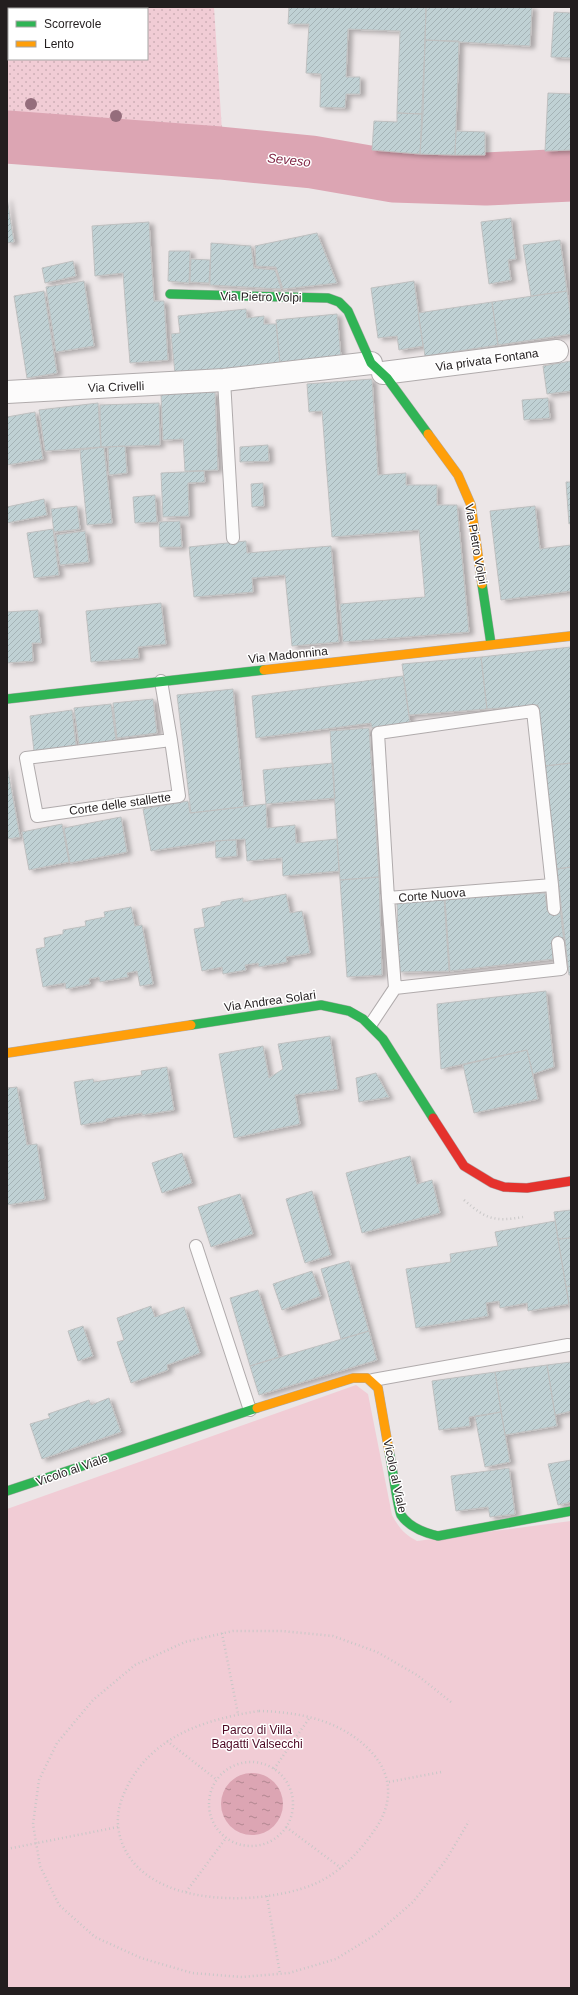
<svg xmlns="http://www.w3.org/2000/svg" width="578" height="1995" font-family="Arial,sans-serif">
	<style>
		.grass { fill: url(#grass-dots); fill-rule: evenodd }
		.green { fill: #f1ccd5 }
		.water { fill: url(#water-ripples) }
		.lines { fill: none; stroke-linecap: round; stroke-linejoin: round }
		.river { stroke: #dca5b3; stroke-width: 53 }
		.building { fill: url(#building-hatch); stroke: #bfc0c0; filter: url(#shadow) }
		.lane-casing { stroke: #b0abac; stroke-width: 14 }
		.street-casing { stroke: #b0abac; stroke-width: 24 }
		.fast-casing { stroke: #b0abac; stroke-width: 10 }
		.slow-casing { stroke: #b0abac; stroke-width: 10 }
		.jam-casing { stroke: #b0abac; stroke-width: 10 }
		.path { stroke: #c8c7c7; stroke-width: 2.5; stroke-dasharray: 1 3; stroke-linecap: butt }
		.lane { stroke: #fcfbfb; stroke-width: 12 }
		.street { stroke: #fcfbfb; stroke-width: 22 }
		.fast { stroke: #30b455; stroke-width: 9 }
		.slow { stroke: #ff9f0a; stroke-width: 9 }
		.jam { stroke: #e5322d; stroke-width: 9 }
		.tree { fill: #956d7c }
		.labels { text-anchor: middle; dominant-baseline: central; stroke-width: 3; stroke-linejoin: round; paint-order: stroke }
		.street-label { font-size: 12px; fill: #231e1f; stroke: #fff }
		.park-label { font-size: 12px; fill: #4e0a25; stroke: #fff }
		.water-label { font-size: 13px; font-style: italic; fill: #822847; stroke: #fff }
	</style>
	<defs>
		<pattern id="grass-dots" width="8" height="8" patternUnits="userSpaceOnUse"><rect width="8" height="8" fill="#f1ccd5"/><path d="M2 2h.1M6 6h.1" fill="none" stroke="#ceafb6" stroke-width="1.8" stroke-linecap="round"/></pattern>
		<pattern id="water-ripples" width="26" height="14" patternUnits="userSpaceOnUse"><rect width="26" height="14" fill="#dca5b3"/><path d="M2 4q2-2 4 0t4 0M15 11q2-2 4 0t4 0" fill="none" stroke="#b28691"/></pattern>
		<pattern id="building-hatch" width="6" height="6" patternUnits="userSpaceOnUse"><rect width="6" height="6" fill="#c0d1d4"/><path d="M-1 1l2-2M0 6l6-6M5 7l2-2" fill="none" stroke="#a5b3b6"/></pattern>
		<filter id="shadow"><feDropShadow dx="4.5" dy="2.5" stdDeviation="2" flood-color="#0004"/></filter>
	</defs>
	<rect width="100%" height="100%" fill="#ece6e7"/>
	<!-- grass -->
	<path class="grass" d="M7 7H214L222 131 7 116ZM9 9H147V59H9Z"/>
	<!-- green -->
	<path class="green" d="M356 1385 368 1394 392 1515C399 1528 404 1534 417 1541L571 1521V1988H7V1509Z"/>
	<!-- water -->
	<path class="water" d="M221 1804a31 31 0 1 1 62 0a31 31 0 1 1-62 0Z"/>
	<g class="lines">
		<!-- river -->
		<path class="river" d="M7 137 220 153 312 162 393 176 486 179 571 175"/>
	</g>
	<!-- building -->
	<path class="building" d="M289 7H426L423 114 397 113 400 31 348 29 346 77H360V94H346L345 108 320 107 321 74 306 73 309 24H288Z
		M426 7H532L530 46 425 40Z
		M554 12 571 13V58L551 57Z
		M425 40 459 41 455 155 420 154Z
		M548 93 571 94V150L545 151Z
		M397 113 423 114 420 154 372 150 374 121 397 122Z
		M456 131 485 132V155H455Z
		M7 198 14 242 7 243Z
		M511 218 516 259 508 260 511 280 489 284 481 222Z
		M149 222 154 301H164L168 360 130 363 123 273 95 276 92 226Z
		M317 233 337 283 283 289 276 267 256 266 255 246Z
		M560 240 567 291 531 296 523 245Z
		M211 243 251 246 254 268 275 270 281 289 210 285Z
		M169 251H190L189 283 168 281Z
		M191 259 210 260 209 283 190 282Z
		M73 261 76 276 45 283 42 268Z
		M84 281 94 346 56 352 46 287Z
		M414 281 423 346 399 350 397 336 378 338 371 288Z
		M44 291 57 373 27 378 14 296Z
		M567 291 571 319V334L498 345 492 302Z
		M492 302 498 345 425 356 418 313Z
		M246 309 247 318 264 316V324H276L280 363 175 374 171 334 180 333 178 316Z
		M337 314 341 357 280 363 276 320Z
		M571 361V391L547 394 543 366Z
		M372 379 378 475 406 473V485H437V505H457L469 632 343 642 340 604 425 597 419 530 332 537 322 411 309 412 307 384Z
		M215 392 218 470 185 471 183 439 163 440 161 394Z
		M548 398 550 418 524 420 522 400Z
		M98 403 101 447 45 451 39 410Z
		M159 403 160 445 101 447 100 405Z
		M35 412 43 459 7 465V417Z
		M268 445 269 461 240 462V447Z
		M125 446 127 473 109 475 108 447Z
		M104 447 112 523 87 525 80 450Z
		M204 471 205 482 188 483 189 516 163 517 161 473Z
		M566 482H571V523L569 524Z
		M263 483 264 506 252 507 251 484Z
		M155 495 157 522 135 523 133 497Z
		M44 499 47 515 7 523V507Z
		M77 506 80 529 54 532 51 509Z
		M535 506 540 549 571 545V591L501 600 490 511Z
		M180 521 182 547H160L159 522Z
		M53 529 59 575 34 578 27 533Z
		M85 531 89 562 60 565 56 535Z
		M246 541 247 553 331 546 339 642 292 646 285 575 252 578 253 592 194 597 189 547Z
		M161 603 166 644 138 647 139 658 91 662 86 611Z
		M38 610 41 643H32L33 661 7 663V612Z
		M571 647V763L545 766 538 705 487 709 481 657Z
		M481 657 487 709 409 715 402 664Z
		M403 676 410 723 372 728 371 723 256 738 252 696Z
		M233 689 244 807 191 813 177 695Z
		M153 699 157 733 117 738 113 703Z
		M111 704 116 740 79 745 74 708Z
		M72 710 76 745 34 751 30 716Z
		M369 728 379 877 340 880 330 731Z
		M333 763 335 798 266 804 263 770Z
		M571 763V867L557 869 545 766Z
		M7 765 20 837 7 839Z
		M188 801 190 813 266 804 267 828 295 825 296 843 337 839 339 871 283 876 282 858 247 861 245 839 215 841 151 851 143 809Z
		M121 817 127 852 70 863 64 828Z
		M62 824 69 862 29 870 22 832Z
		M236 840 237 856 216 858 215 841Z
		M571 867V975H569L557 869Z
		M379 877 382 975 347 977 340 880Z
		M545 893 547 910 560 909 564 942 552 943 553 959 450 971 445 899Z
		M286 894 290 913 302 911 310 953 286 957 287 962 259 967 258 963 245 965 246 970 223 974 222 967 202 971 194 929 205 927 202 909 221 905V902L243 898V902Z
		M444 898 449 971 399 972 397 901Z
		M131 907 135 926 142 925 153 984 140 986 137 971 127 973 128 977 100 982 99 977 89 979 90 984 66 989 65 983 43 987 36 949 45 947 44 938 63 934V930L86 926 85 921 105 917 104 912Z
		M546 991 554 1067 533 1074 527 1050 441 1069 437 1004Z
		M330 1036 338 1089 295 1095 300 1124 234 1138 219 1054 263 1046 269 1078 283 1069 278 1044Z
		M527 1050 538 1099 474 1113 463 1065Z
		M167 1067 174 1110 142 1115V1113L106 1119V1121L81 1125 74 1082 93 1079 94 1082 142 1075 141 1071Z
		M376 1073 389 1097 359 1102 356 1078Z
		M17 1087 27 1145 37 1144 45 1199 7 1205V1088Z
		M182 1153 192 1183 162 1193 152 1163Z
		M410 1156 417 1184 432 1180 440 1213 362 1233 346 1173Z
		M312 1191 331 1255 305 1263 286 1199Z
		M240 1194 253 1234 211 1247 198 1207Z
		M571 1210V1238L558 1239 554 1212Z
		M555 1221 569 1304 528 1311 527 1303 500 1308 499 1301 486 1303 488 1316 416 1328 406 1269 451 1262 450 1254 498 1246 495 1232Z
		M571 1238V1286L566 1287 558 1239Z
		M349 1261 369 1331 341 1339 321 1269Z
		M312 1271 321 1296 282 1310 273 1284Z
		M571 1286V1314L566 1287Z
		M258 1290 279 1357 250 1366 230 1298Z
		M151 1306 155 1317 184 1307 200 1353 167 1365 168 1370 131 1383 117 1342 124 1340 117 1318Z
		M83 1326 93 1356 78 1361 68 1331Z
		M369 1331 377 1360 259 1395 250 1366Z
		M571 1362V1411L555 1415 547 1365Z
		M547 1365 557 1426 505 1435 495 1372Z
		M495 1372 501 1412 469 1417 470 1426 439 1430 432 1381Z
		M109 1398 121 1432 42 1459 30 1424 50 1418 48 1414 89 1400 91 1405Z
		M501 1412 510 1462 485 1467 475 1417Z
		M571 1460V1502L558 1505 548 1464Z
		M509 1468 515 1514 490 1517 488 1507 456 1511 451 1476Z"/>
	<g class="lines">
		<defs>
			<path id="lane" d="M224 380 233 538
				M161 681 171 740
				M533 711 552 885 388 898 378 733Z
				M171 740 179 796 37 816 26 758Z
				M552 885 554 909
				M395 988 561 969 558 943
				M371 1024 395 988 388 898
				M196 1246 250 1410
				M373 1380 568 1345"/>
			<path id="street" d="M383 373 557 351
				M7 392 224 380 371 363"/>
			<path id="fast" d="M170 294 328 298 339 302 348 311 371 363 387 378 428 434
				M482 584 491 644
				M7 699 264 670
				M191 1025 321 1005 349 1011 363 1019 383 1039 433 1118
				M389 1451C392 1463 397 1506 401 1515 409 1527 425 1533 438 1536L571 1511
				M7 1491 257 1408"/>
			<path id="slow" d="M428 434 458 475 471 505 482 584
				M264 670 571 636
				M7 1053 191 1025
				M257 1408 353 1378H367L378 1388 389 1451"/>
			<path id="jam" d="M433 1118 464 1166 492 1183 504 1187 527 1188 571 1181"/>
		</defs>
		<!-- lane casing -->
		<use href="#lane" class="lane-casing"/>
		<!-- street casing -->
		<use href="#street" class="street-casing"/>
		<!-- fast casing -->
		<use href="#fast" class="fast-casing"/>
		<!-- slow casing -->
		<use href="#slow" class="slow-casing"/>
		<!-- jam casing -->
		<use href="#jam" class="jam-casing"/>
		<!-- path -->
		<path class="path" d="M464 1200C486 1219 494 1222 523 1217
			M222 1633 238 1714
			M451 1702 417 1675 377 1652 333 1636 282 1631H233L185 1642 135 1665 93 1700 57 1743 39 1780 33 1824 40 1866 59 1905 95 1937 141 1958 192 1973 242 1977 289 1973 336 1959 375 1935 413 1902 446 1860 469 1821
			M259 1711C301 1712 345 1721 374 1755 393 1778 392 1804 376 1828 360 1852 339 1874 312 1885 254 1908 128 1908 118 1826 117 1810 121 1799 128 1785 154 1735 207 1719 259 1711Z
			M167 1741 217 1780
			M209 1804a42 42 0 1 1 84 0a42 42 0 1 1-84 0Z
			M274 1769 310 1717
			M389 1782 441 1772
			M286 1827 341 1868
			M7 1849 118 1827
			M186 1892 226 1838
			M267 1896 280 1974"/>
		<!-- lane -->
		<use href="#lane" class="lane"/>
		<!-- street -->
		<use href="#street" class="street"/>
		<!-- fast -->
		<use href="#fast" class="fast"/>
		<!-- slow -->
		<use href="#slow" class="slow"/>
		<!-- jam -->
		<use href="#jam" class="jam"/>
	</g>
	<!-- trees -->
	<g class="tree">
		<circle cx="31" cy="104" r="6"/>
		<circle cx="116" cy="116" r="6"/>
	</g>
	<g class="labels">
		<!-- street labels -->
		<g class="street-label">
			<text transform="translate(261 297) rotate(1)">Via Pietro Volpi</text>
			<text transform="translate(487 360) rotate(-8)">Via privata Fontana</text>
			<text transform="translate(116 387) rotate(-2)">Via Crivelli</text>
			<text transform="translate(476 544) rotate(80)">Via Pietro Volpi</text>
			<text transform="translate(288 655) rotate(-6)">Via Madonnina</text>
			<text transform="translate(120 804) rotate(-8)">Corte delle stallette</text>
			<text transform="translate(432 895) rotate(-5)">Corte Nuova</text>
			<text transform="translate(270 1001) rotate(-8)">Via Andrea Solari</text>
			<text transform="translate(72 1470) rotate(-19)">Vicolo al Viale</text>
			<text transform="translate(395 1476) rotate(78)">Vicolo al Viale</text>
		</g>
		<!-- park labels -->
		<g class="park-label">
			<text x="257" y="1730">Parco di Villa<tspan x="257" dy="14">Bagatti Valsecchi</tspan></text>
		</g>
		<!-- water labels -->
		<g class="water-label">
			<text transform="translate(289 160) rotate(6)">Seveso</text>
		</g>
	</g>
	<!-- border -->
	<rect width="578" height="1995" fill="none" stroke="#231e1f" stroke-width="16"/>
	<!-- legend -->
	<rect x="8" y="8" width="140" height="52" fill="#ffffff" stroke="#a7a5a5"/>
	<rect x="16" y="21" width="20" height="6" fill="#30b455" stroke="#a7a5a5"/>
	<text x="44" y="28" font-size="12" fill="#231e1f">Scorrevole</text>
	<rect x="16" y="41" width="20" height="6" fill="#ff9f0a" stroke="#a7a5a5"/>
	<text x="44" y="48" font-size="12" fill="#231e1f">Lento</text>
</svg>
